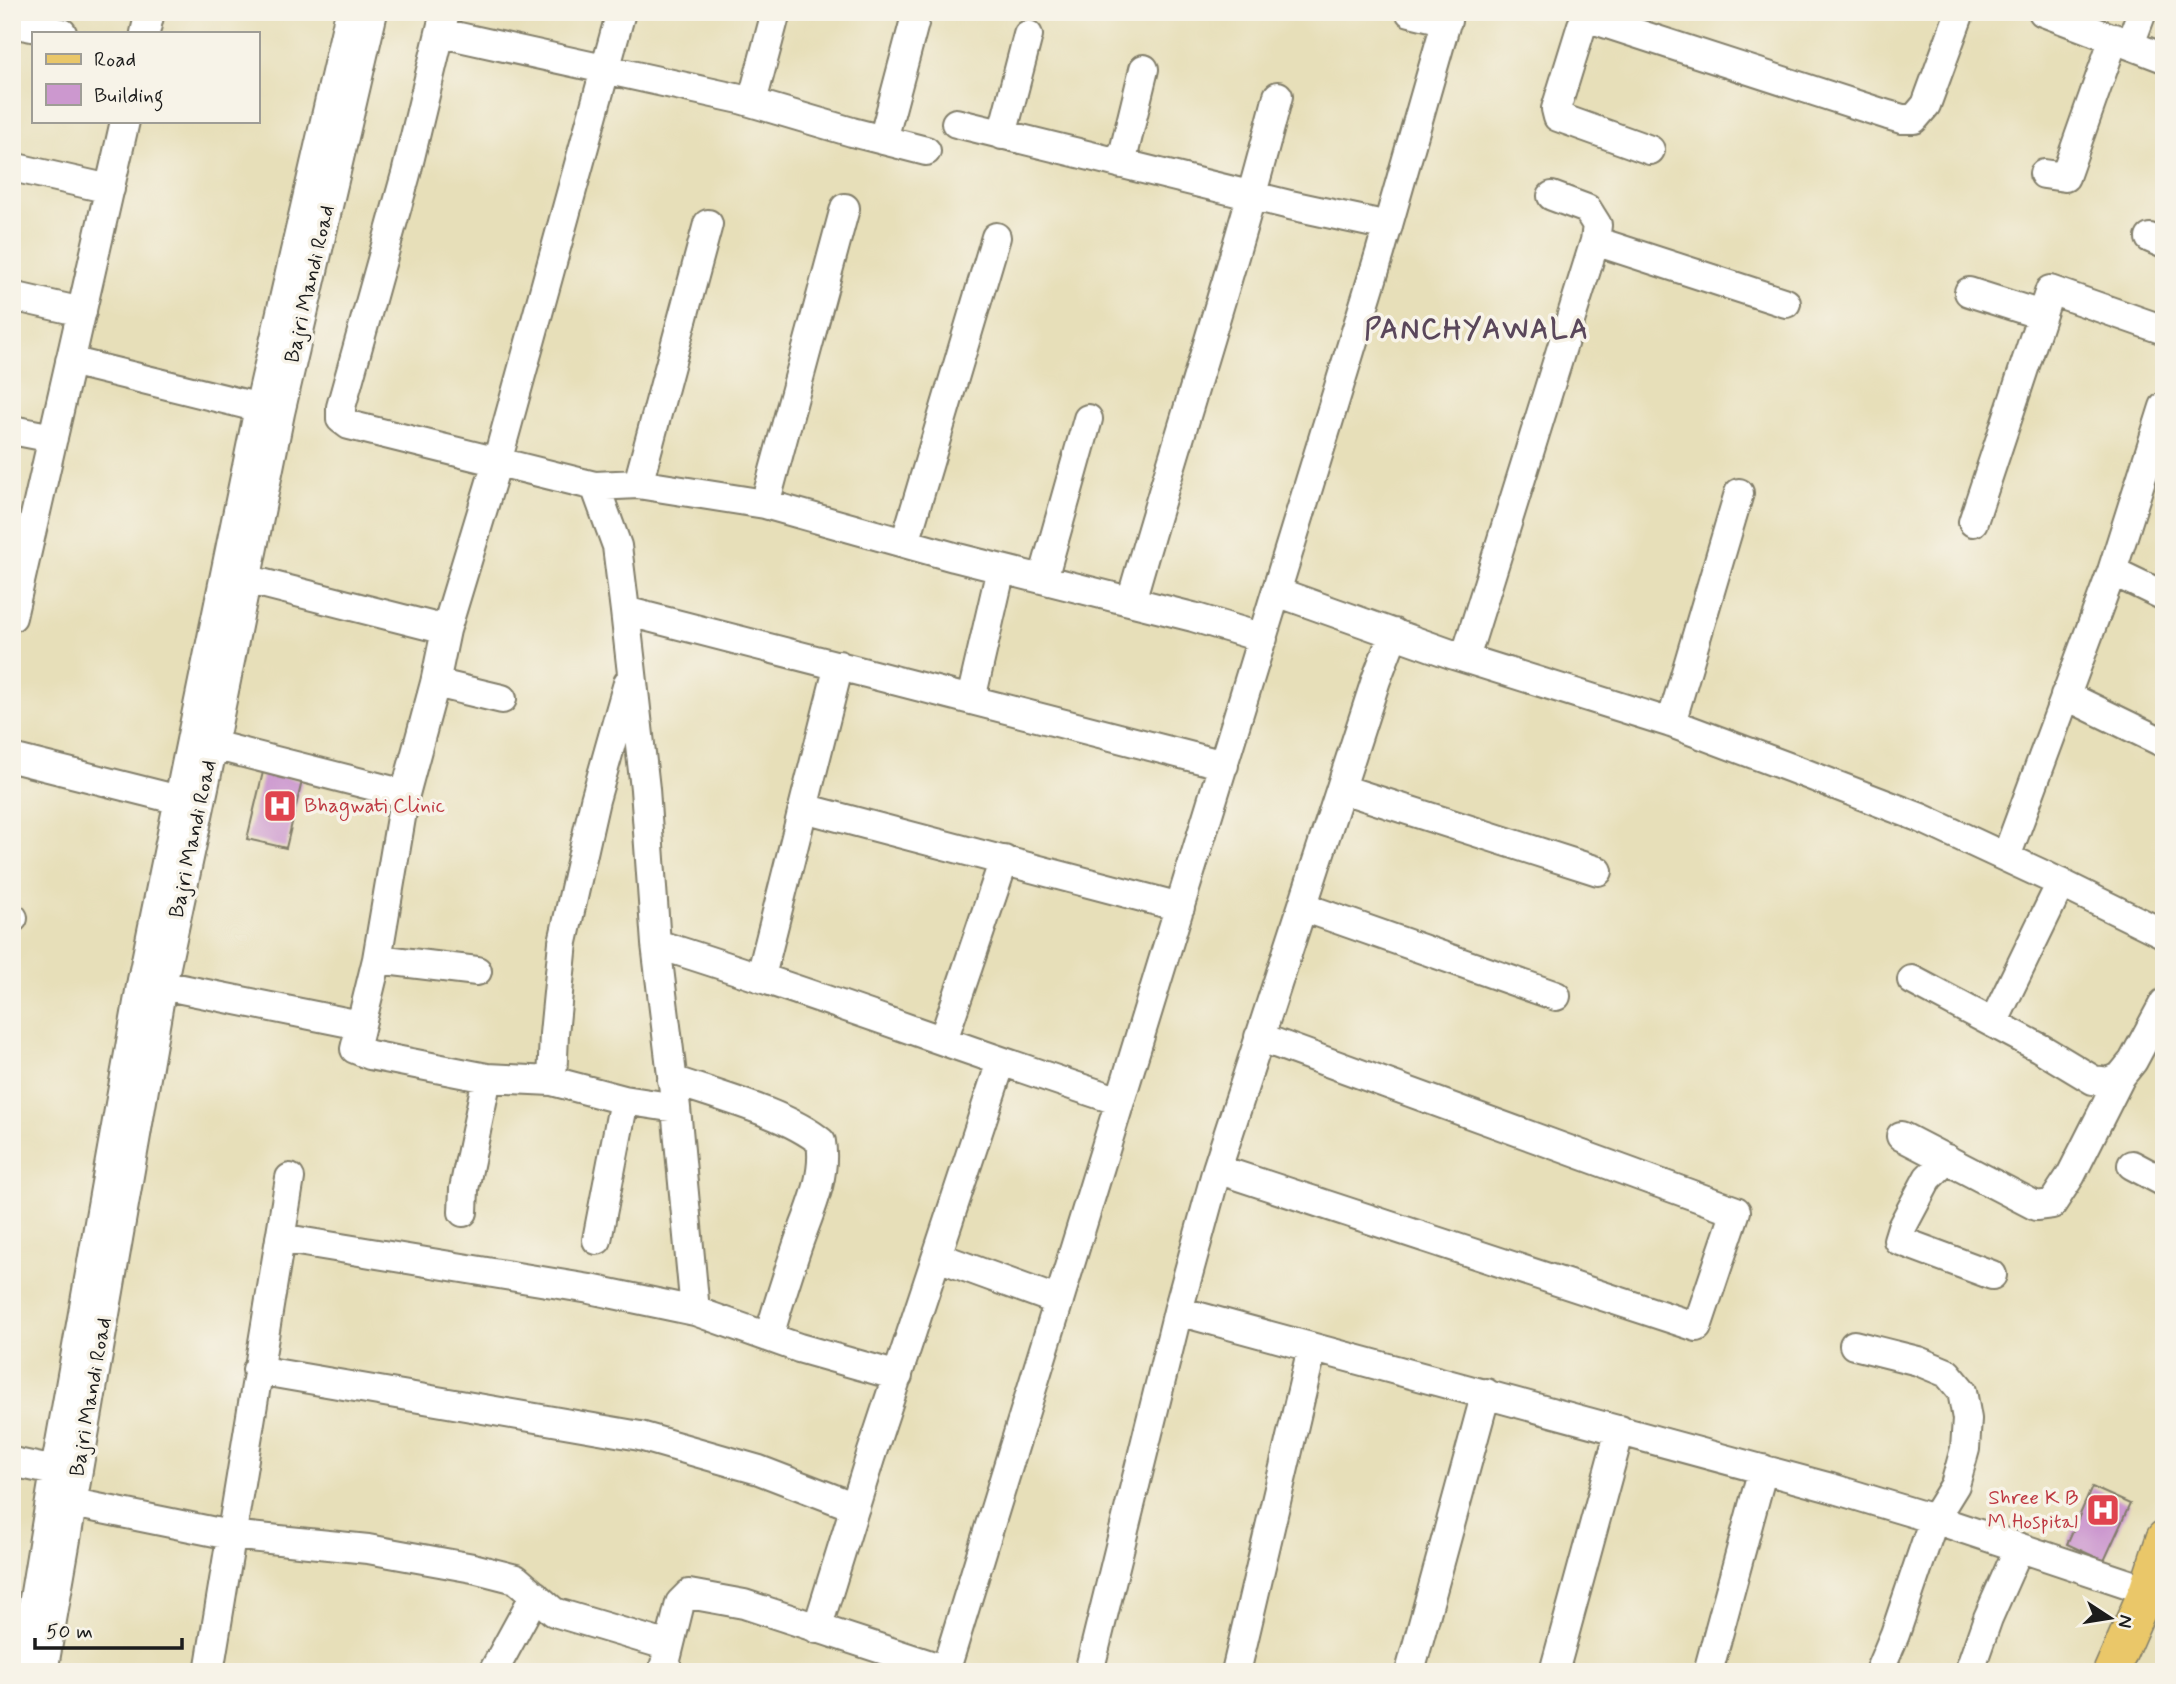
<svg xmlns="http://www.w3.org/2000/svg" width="2176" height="1684" font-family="Mynerve,sans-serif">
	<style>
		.building { fill: #cc98cf }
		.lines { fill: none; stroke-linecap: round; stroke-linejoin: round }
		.minor-casing { stroke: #827e6a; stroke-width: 32 }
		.major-casing { stroke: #827e6a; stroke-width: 38 }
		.minor { stroke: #fff; stroke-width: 28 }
		.major { stroke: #eac769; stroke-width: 35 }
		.labels { text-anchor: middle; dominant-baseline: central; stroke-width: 7; stroke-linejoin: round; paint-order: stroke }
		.street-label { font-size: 21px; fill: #1c1c1c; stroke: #f7f3e8 }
		.health-label { font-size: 21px; fill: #be3a42; stroke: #f7f3e8; text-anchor: start }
		.district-label { font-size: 28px; font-weight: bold; letter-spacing: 2px; fill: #5a475b; stroke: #f7f3e8 }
	</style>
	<rect width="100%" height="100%" fill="#f7f3e8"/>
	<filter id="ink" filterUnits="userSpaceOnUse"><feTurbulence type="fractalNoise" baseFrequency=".0143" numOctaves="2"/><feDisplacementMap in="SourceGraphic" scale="14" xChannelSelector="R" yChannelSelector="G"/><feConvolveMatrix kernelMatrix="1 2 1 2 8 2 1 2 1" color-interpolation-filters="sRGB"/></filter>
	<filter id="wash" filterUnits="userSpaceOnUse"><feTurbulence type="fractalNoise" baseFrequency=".00686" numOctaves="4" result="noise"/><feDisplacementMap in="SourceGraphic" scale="28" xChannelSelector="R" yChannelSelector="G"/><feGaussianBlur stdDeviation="1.57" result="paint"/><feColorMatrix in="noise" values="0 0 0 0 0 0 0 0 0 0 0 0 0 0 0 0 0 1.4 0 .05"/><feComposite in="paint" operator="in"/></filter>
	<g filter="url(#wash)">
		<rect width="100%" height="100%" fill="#e7dfb9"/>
		<g id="blocks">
			<!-- building -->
			<path class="building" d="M263 772 302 781 286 848 247 839Z
				M2092 1487 2130 1504 2104 1561 2067 1544Z"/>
		</g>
	</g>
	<g filter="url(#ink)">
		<use href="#blocks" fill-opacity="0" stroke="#827e6a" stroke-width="2"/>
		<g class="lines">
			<defs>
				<path id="minor" d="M445 12 406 174 341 407V419L349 425 595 486 638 484 765 504 954 557 1193 617 1263 638
					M621 12 497 462 446 630 435 683 405 794 377 959 355 1049 370 1055 487 1078 552 1081 624 1100 676 1108
					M1410 12 1447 21
					M2043 12 2164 58
					M12 23 62 33
					M145 33 150 12
					M441 33 740 99 852 132 926 151
					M2130 44 2142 12
					M752 102 776 12
					M956 123 1290 205 1388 226
					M1002 135 1028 35
					M883 140 917 12
					M1650 150 1558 117 1556 109 1582 25 1586 20H1595L1888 115 1902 119H1914L1926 105 1960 12
					M1121 164 1144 69
					M12 167 110 189
					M2044 174 2065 177 2114 38
					M2150 238 2164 244
					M1595 241 1786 303
					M1969 292 2041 315
					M12 296 82 312
					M70 361 277 412
					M12 430 53 438
					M638 484 708 224
					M595 486 617 546 625 611 645 789 656 944 676 1108 695 1311
					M765 504 845 208
					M1973 522 2050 290 2164 330
					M905 543 996 237
					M2112 571 2164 596
					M246 579 446 630
					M1043 579 1088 419
					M1277 592 1454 655 1671 723 1791 768 1921 818 2046 876 2164 934
					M1131 601C1179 432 1235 266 1278 96
					M625 611 1224 765
					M12 617 125 121
					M1465 658 1595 241 1597 225 1587 209 1552 196
					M435 683 502 699
					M2065 695 2164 743
					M971 699 1001 569
					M1671 723 1739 493
					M213 745 405 794
					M12 758 179 800
					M1342 789 1598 871
					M804 808 1180 907
					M2006 857 2112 571 2164 407
					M1303 907 1556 996
					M12 918H13
					M656 944C813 992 965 1051 1120 1101
					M377 959 477 971
					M761 976 839 665
					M1912 980 2040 1048 2093 1080 2108 1082 2121 1076 2133 1061 2164 1003
					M162 985 360 1025
					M1993 1023 2061 883
					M943 1040 1004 860
					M672 1080C715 1095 788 1114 821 1142 827 1178 808 1214 797 1247 787 1277 777 1307 769 1337
					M552 1081 554 1034 563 942 595 800 628 683
					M1901 1136 2036 1206 2052 1204 2071 1175 2121 1076
					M1947 1159 1928 1178 1902 1227 1898 1240 1992 1275
					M2132 1165 2164 1182
					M1217 1169 1697 1327 1736 1211 1259 1037
					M463 1212 464 1189 487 1078
					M280 1238 590 1289 695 1311 799 1348 898 1376
					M597 1240 624 1100
					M938 1257 1059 1301
					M1178 1311 1831 1488 1934 1519 2147 1590
					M1854 1345 1918 1361 1947 1373 1962 1391 1967 1419 1965 1449 1955 1485 1934 1519 1895 1634 1879 1672
					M257 1370 640 1436 759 1470 855 1507
					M12 1462 55 1471 73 1503 230 1535 368 1549 473 1568 516 1579 554 1612 669 1646
					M817 1629 870 1458 1001 1062
					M22 1672 55 1471 142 980 259 408 350 12
					M43 1672 162 985 213 745 280 413 373 12
					M209 1672 290 1178
					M493 1672 535 1595
					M663 1672 680 1603 689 1594 744 1604 946 1670
					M945 1672 1380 253 1449 12
					M1089 1672 1178 1311 1217 1169 1376 680 1394 633
					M1236 1672 1312 1348
					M1410 1672 1486 1393
					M1554 1672 1620 1430
					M1708 1672 1763 1469
					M1969 1672 1988 1618 2019 1548"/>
				<path id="major" d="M2111 1672 2147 1590 2164 1538"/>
			</defs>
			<!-- minor casing -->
			<use href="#minor" class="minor-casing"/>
			<!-- major casing -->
			<use href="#major" class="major-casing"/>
			<!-- minor -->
			<use href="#minor" class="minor"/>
			<!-- major -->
			<use href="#major" class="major"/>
		</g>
	</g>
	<!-- icons -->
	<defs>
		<symbol id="hospital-square" viewBox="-11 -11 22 22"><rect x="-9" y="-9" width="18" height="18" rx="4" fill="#e0444e" stroke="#f7f3e8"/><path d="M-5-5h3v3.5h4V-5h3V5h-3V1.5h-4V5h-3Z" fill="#fff"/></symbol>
	</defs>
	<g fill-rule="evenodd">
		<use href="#hospital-square" x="261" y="787" width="38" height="38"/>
		<use href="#hospital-square" x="2084" y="1491" width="38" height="38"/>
	</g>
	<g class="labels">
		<!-- street labels -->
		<g class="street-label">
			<text transform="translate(310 284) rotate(-77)">Bajri Mandi Road</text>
			<text transform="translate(193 839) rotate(-78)">Bajri Mandi Road</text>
			<text transform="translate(91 1397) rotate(-80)">Bajri Mandi Road</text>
		</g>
		<!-- health labels -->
		<g class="health-label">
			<text x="304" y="806">Bhagwati Clinic</text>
			<text x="2078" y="1498" text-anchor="end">Shree K B<tspan x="2078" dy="24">M Hospital</tspan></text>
		</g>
		<!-- district labels -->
		<g class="district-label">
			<text x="1477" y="330">PANCHYAWALA</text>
		</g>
	</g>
	<!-- margin -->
	<rect width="2176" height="1684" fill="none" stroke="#f7f3e8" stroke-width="42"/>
	<!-- legend -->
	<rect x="32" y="32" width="228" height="91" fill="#f7f3e8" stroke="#9f9d96" stroke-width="2"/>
	<rect x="46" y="54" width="35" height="10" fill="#eac769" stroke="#9f9d96" stroke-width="2"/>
	<text x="94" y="66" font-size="21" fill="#1c1c1c">Road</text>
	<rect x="46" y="84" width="35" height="21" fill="#cc98cf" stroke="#9f9d96" stroke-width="2"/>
	<text x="94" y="102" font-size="21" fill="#1c1c1c">Building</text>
	<!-- north arrow -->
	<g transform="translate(2110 1618) rotate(102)" stroke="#f7f3e8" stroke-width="5" paint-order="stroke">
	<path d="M0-5L12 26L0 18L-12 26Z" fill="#1c1c1c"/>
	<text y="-10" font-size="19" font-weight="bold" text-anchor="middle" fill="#1c1c1c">N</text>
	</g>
	<!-- scale -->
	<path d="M35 1638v10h147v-10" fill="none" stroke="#1c1c1c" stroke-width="3.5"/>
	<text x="46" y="1638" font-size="21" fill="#1c1c1c" stroke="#f7f3e8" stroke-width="5" paint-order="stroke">50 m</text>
</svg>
